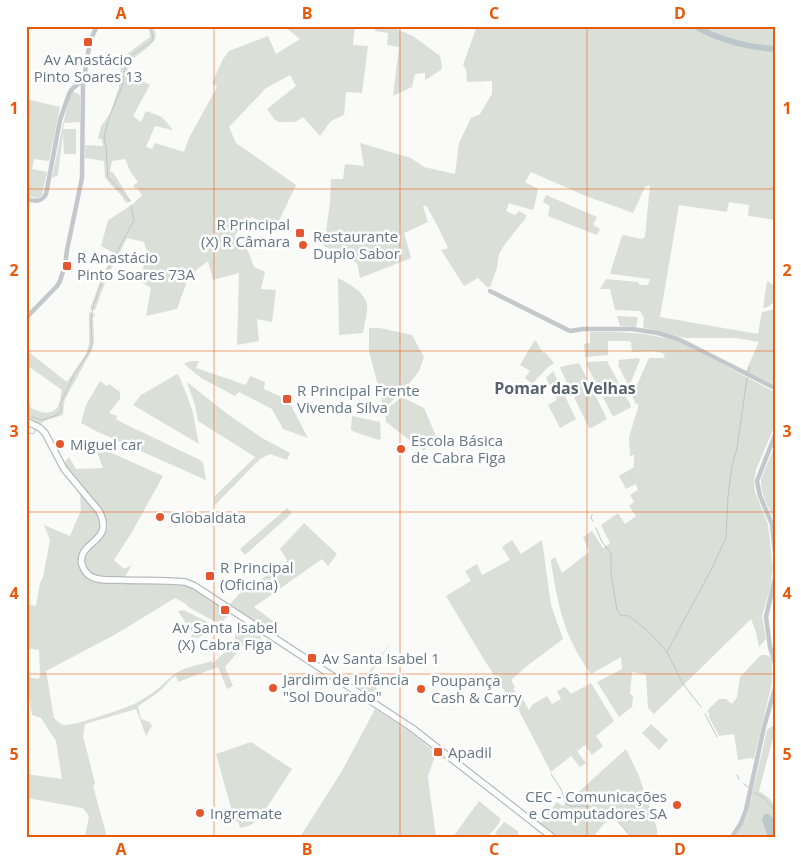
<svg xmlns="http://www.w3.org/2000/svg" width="801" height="863" font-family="'Open Sans',sans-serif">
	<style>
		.green { fill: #dadfd7 }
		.water { fill: #bbc7cb }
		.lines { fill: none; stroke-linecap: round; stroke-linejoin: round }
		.stream { stroke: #bbc7cb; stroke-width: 1 }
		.river { stroke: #bbc7cb; stroke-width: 6 }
		.major-casing { stroke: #b5babe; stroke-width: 8 }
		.minor { stroke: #c3c8cc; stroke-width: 4.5 }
		.major { stroke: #fff; stroke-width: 5.5 }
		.grid { fill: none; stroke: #e8590c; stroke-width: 1; stroke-opacity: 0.55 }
		.poi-dot { fill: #e4572e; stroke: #fff; stroke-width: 2 }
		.labels { text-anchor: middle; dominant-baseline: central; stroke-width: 5; stroke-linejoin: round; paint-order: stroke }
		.poi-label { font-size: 15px; fill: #657683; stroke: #fff; text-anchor: start }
		.neighbourhood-label { font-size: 16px; font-weight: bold; fill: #57646e; stroke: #fff }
		.neatline { fill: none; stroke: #e8590c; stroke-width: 2 }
		.grid-label { font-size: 16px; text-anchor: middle; font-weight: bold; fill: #e8590c }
	</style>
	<rect width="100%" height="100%" fill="#fafaf8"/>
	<!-- green -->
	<path class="green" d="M148 26H153C154 30 157 34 155 39 153 45 136 56 130 61L128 64V74L150 85 133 116 141 122 146 111 162 117 173 130 155 126 146 147 152 149 155 143 184 152 189 138 217 87 212 83 223 59 229 51 268 36 276 54 300 39 284 26H355L353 45 368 46 362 93 346 92 344 115 331 121 320 136 303 117 295 122H279L275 120 267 109 296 86 290 75 266 88 229 127 236 143 296 185 276 227 251 217 234 236 248 251 254 267 265 272 261 289 276 290 272 322 257 319 259 341 237 345 239 273 213 280 208 261 189 276 177 309 146 316 151 288 138 280 148 256 144 242 127 238 107 277 95 310 90 309 101 279 114 253 101 246 108 220 110 219 133 204 142 195 137 188H135L133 186 138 182 130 171 125 159 112 161 110 172H113L131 201 126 203 122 196 110 184 105 177 104 161 85 158V145L103 146 102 140 98 138 101 126 110 114 119 87 121 64 123 58 126 55 150 37V34Z
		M375 26H389L413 36 440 56 442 66 441 70 425 80V73L415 74 412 87 393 96 399 47 387 45 388 33 375 31Z
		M477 26H775V220L748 216 749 205 729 202 727 212 679 205 660 317 758 334 762 312 772 310 775 307V385L746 371 759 342 736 338H685L645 328 643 327 644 318 640 311 615 310 610 289H600L606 279 638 282 640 285H648L650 279 611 274 610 273 622 236 623 235 642 239 645 237 650 185 645 187 633 213C616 206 598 201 581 194 564 187 548 179 531 172L525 182 538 189 534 208 532 210 509 203 506 211 515 215 519 211 526 215V218L505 244 499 254 497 268 490 287H487L478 278 464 286 441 250 448 248 438 227 426 205 423 207 428 222 404 233 411 258 360 278 357 263 324 246 330 202 331 179H343L345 164 364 166 360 143 411 158 424 167 455 174 459 143 471 118 480 114 492 94V81L467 82 466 69 463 65Z
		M74 92 79 94 80 96V122L64 123 63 129H76V154H64L63 133 58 175 52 178 63 124 70 96 72 93Z
		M26 99 60 107 49 161 34 159 32 169 47 172 42 195 38 198 26 196Z
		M546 195 597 217 593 225 600 229 597 235 548 216 550 206 543 202Z
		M338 278C349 284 365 292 367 305 368 312 364 326 363 333L339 335Z
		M767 281C780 286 778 307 763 308Z
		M89 312 95 314 93 318 94 343 91 352 65 399 64 404 63 415 44 421 40 425 26 419V391L31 408C40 412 51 417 58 406 61 402 60 395 62 390L28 366V381L26 382V350L67 382 86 354 89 344Z
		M617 316 637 317 638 318 636 327 620 326Z
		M369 328H380L412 335 424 357 419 371 405 389 388 405H383L369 351Z
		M590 332H618L644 334 676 340 775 392V425L756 470 754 481 755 492 768 524 773 568 770 589 762 616 766 639 759 647 756 632 751 619 654 714 648 708 646 675 632 672 630 694 633 696 632 707 619 717 597 682 622 669 621 657 591 674C564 637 558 606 551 562V560L555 557 562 573 589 552 583 537 592 531 603 548 610 543 601 525 618 513 625 524 636 516 629 506 634 502 630 495 638 490 636 484 626 489 619 476 634 467V455L630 456 629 437 638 408V404H636L632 396 649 358H665L663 353 652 351 632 352 631 342 628 341H608V355L585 357 584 344 590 343Z
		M534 341H536L543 353 545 352 554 363 547 368 532 384 525 378 530 371 520 365Z
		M639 358 640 360 630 384 628 385 618 365 619 364 618 360Z
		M190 361H199L196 368 246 385 250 376 265 382 264 389 288 400 308 438 283 429 272 409 239 392 235 396 201 378 184 364Z
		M607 361 631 406 630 408 614 416 612 415 586 364 587 362Z
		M579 363 607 419 591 428H589L560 368V367Z
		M553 371 576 419 560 428 548 405 557 400 546 378Z
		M177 374 180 378 192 409 199 444 133 405 141 395Z
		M100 381 107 386 109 384 120 392V399L109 413 117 416 116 419 121 422 200 460 203 463 206 480 98 432 81 423 86 405Z
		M187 382 226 413 262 438 290 453 287 460 270 454 260 459 215 505 214 497 255 457 198 421 195 405Z
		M402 397 424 408 436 436 424 451 386 422 385 410Z
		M352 416 380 422 381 438 379 440 352 431 351 429Z
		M94 445 163 476 132 532 114 560 124 569 132 565 124 578C112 577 90 581 85 565 84 560 86 555 89 551 94 544 104 537 107 529 109 522 104 515 101 510L63 464 69 457 76 469 103 468Z
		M775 445V522C769 508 760 494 761 479Z
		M80 494H81C92 507 100 512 100 530L88 544 80 567 84 574 87 579 92 581 188 586 230 613 223 621 219 622 212 620 188 607 186 604 175 598 116 634 46 671 54 718C57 721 60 724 64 725 71 727 130 707 138 702 143 699 149 695 154 692 163 685 169 677 178 672 189 665 200 666 211 661L213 663 236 642 235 639V634L239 630 238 629 246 624 259 634 263 643V644L259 639 254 638 247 641 225 667 233 686 227 689 218 667 178 682 176 676C168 680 167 685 161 690 154 696 145 701 138 706L141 719 150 722 152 726 146 736 136 709 85 724 83 736 95 783 93 786 107 837H85L89 816 84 809 82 808 33 799 26 796V774L62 779 56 741 41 718 32 715 26 677 39 679 40 674 39 650 26 648V604L36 606 40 583 43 577 50 540 44 525 70 536 81 510Z
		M287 508 292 513 245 555 240 549Z
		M304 523 337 554 328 566 322 559 254 607 276 623 270 629H266L229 605 248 584 254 579 257 582C267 574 280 571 287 560L280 549Z
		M512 540 521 554 542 540 551 605 563 639 527 666 511 680 515 687 513 689 515 692 510 699 483 658 446 596 471 581 465 571 477 564 482 575 510 560 502 547Z
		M184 610 213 625 212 629 198 638 191 637 193 634 178 611Z
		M392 640 366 681 377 688 372 696H370L358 687Z
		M761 655H766L770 657 772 662V683L754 758 753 759 750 758 738 760 734 734 719 736 709 717V713L707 711 719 699H726L732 704 737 697 740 677Z
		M591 683 614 721 596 736 603 746 592 755 585 745 577 751 586 763 580 767 571 756 551 772 515 703 517 698 521 696 529 710 532 705 547 696 552 704 561 699 557 691 565 687 571 694Z
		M375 709 409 731 436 753 428 776 429 786 436 837H300L342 771Z
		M651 724 668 740 659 750 642 733Z
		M775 724V736L773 738 759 791 769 798 775 806V837H735L744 822 748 812 767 730Z
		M251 742 292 769 260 818 251 825 240 828 238 821 235 822 216 754Z
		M626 749 639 776 657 829V834L656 837H632L615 818 608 819 593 837H555L539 825 557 802 563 806Z
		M479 801 500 818V822L488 837H453Z
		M504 822 518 831V834L516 837H500L495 833Z"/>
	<!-- water -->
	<path class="water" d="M765 814H769L775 820V837H768L762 820 763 817Z"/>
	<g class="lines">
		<!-- stream -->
		<path class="stream" d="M130 201 108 177 106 147 104 137 110 115 122 87 126 62 129 57 152 41 153 36 150 26
			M748 372 750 367
			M60 404 74 375 90 350 92 342 91 318 93 307 103 278 134 220 131 206
			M26 417H29
			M32 417 42 420 57 415 61 411V405
			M26 432 31 434 34 433 36 429
			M592 515 591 518 593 521
			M596 528 602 542 611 553V574L617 610 620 615 629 616 651 634 667 652 683 684 701 707
			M667 652 711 570 726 538 728 496 732 466 737 448 747 378
			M705 714 717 737
			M551 774 561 789 566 804 571 806H586L600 819 611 817 615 818 631 837
			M737 775 739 779
			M744 784 748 787
			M753 792 764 798 775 811"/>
		<!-- river -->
		<path class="river" d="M622 26H624
			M695 26C719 40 747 47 775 49"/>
		<defs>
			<path id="major" d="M26 421 40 428 45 433 64 469 99 511C116 543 76 541 82 565 84 570 87 575 92 577 99 581 110 580 119 580 141 581 163 580 185 582L195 586 412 728 552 837"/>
		</defs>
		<!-- major casing -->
		<use href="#major" class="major-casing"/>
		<!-- minor -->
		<path class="minor" d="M26 199C35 201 41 203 46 194L60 120 69 94 72 89 84 79
			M490 291 570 331 583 329H632L658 333 678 339 775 388
			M26 318 57 286 60 281 65 265 67 250 82 178 83 85 90 41 97 26
			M775 435 757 481 760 496 772 524 775 553
			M775 578 766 617 770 647 775 663
			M732 837 741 823 746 810 764 727 775 688"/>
		<!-- major -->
		<use href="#major" class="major"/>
	</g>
	<!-- grid -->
	<path class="grid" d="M214 26V837M400 26V837M587 26V837M26 189H775M26 351H775M26 512H775M26 674H775"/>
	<!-- markers -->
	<g class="poi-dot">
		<rect x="83" y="37" width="10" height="10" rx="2.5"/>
		<rect x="295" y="228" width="10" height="10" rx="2.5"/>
		<circle cx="303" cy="245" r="5"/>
		<rect x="62" y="261" width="10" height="10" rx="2.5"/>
		<rect x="282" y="394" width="10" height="10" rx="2.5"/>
		<circle cx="60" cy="444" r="5"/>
		<circle cx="401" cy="449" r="5"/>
		<circle cx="160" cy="517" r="5"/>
		<rect x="205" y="571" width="10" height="10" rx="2.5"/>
		<rect x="220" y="605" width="10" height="10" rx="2.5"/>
		<rect x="307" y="653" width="10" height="10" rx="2.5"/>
		<circle cx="273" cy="688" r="5"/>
		<circle cx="421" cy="689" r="5"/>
		<rect x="433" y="747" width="10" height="10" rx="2.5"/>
		<circle cx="677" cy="805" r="5"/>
		<circle cx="200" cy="813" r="5"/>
	</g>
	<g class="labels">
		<!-- poi labels -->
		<g class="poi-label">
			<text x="88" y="59" text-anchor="middle">Av Anastácio<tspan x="88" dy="17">Pinto Soares 13</tspan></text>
			<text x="290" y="224" text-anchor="end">R Principal<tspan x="290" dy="17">(X) R Câmara</tspan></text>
			<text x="313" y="236">Restaurante<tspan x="313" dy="17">Duplo Sabor</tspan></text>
			<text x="77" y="257">R Anastácio<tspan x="77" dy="17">Pinto Soares 73A</tspan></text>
			<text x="297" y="390">R Principal Frente<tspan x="297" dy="17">Vivenda Silva</tspan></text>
			<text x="411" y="440">Escola Básica<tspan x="411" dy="17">de Cabra Figa</tspan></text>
			<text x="70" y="444">Miguel car</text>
			<text x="170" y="517">Globaldata</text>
			<text x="220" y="567">R Principal<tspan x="220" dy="17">(Oficina)</tspan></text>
			<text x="225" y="627" text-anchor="middle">Av Santa Isabel<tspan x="225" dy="17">(X) Cabra Figa</tspan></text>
			<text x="322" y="658">Av Santa Isabel 1</text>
			<text x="283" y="679">Jardim de Infância<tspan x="283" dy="17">"Sol Dourado"</tspan></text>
			<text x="431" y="680">Poupança<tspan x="431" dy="17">Cash &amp; Carry</tspan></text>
			<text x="448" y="752">Apadil</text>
			<text x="667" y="796" text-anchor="end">CEC - Comunicações<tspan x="667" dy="17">e Computadores SA</tspan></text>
			<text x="210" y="813">Ingremate</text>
		</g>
		<!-- neighbourhood labels -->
		<g class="neighbourhood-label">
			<text x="565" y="388">Pomar das Velhas</text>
		</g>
	</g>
	<!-- border -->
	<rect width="801" height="863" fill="none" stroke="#ffffff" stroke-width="55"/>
	<rect x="28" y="28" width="746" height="808" class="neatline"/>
	<g class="grid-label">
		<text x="121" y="19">A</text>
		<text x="307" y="19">B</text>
		<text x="494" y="19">C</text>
		<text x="680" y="19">D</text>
		<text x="14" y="114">1</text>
		<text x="787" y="114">1</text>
		<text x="14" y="276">2</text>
		<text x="787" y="276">2</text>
		<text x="14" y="437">3</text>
		<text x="787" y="437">3</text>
		<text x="14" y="599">4</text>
		<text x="787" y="599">4</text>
		<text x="14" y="760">5</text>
		<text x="787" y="760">5</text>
		<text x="121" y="855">A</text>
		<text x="307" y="855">B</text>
		<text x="494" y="855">C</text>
		<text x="680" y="855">D</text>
	</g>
</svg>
